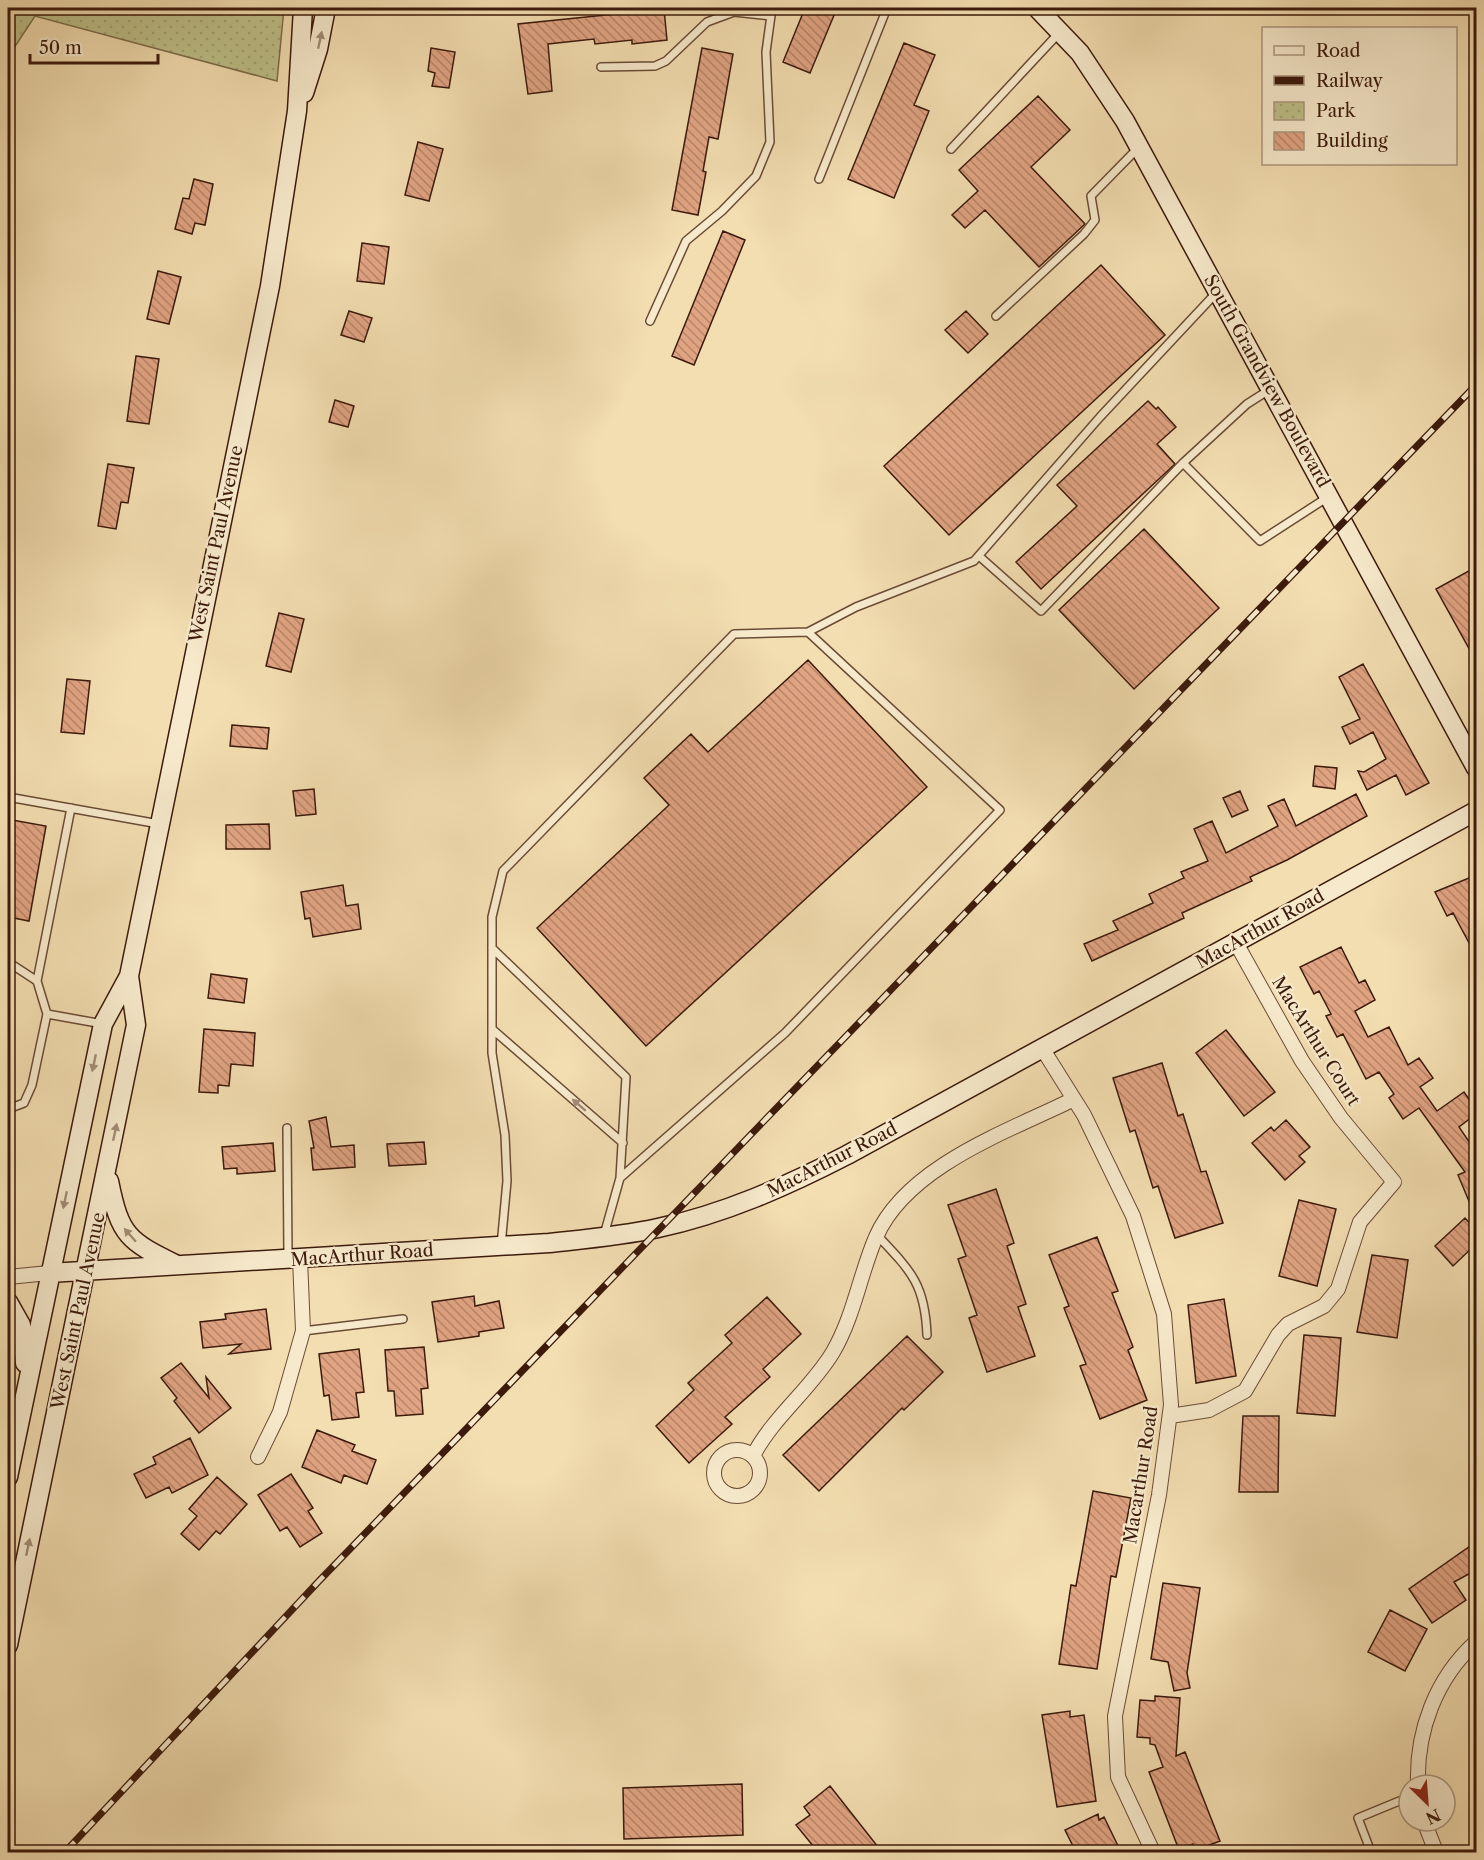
<svg xmlns="http://www.w3.org/2000/svg" width="1484" height="1860" font-family="'Libre Caslon Text',serif">
	<style>
		.park { fill: url(#park-dots); stroke: #7d6d4a; stroke-width: 1.5 }
		.building { fill: url(#building-back-hatch); stroke: #3c1a0c; stroke-width: 1.5 }
		.lines { fill: none; stroke-linecap: round; stroke-linejoin: round }
		.lane-casing { stroke: #6a4b35; stroke-width: 10 }
		.street-casing { stroke: #6a4b35; stroke-width: 16 }
		.secondary-casing { stroke: #3c1a0c; stroke-width: 21 }
		.lane { stroke: #f7eacc; stroke-width: 7 }
		.street { stroke: #f7eacc; stroke-width: 14 }
		.secondary { stroke: #f7eacc; stroke-width: 18 }
		.rail-casing { stroke: #3c1a0c; stroke-width: 7 }
		.rail { stroke: #f7eacc; stroke-width: 4.5; stroke-dasharray: 14; stroke-linecap: butt }
		.oneway { fill: #a38c76 }
		.labels { text-anchor: middle; dominant-baseline: central; stroke-width: 4.5; stroke-linejoin: round; paint-order: stroke }
		.street-label { font-size: 18px; fill: #3c1a0c; stroke: #f7eacc }
	</style>
	<defs>
		<pattern id="park-dots" width="8" height="8" patternUnits="userSpaceOnUse" patternTransform="scale(1.5)"><rect width="8" height="8" fill="#bec089"/><path d="M2 2h.1M6 6h.1" fill="none" stroke="#a4a475" stroke-width="1.8" stroke-linecap="round"/></pattern>
		<pattern id="building-back-hatch" width="6" height="6" patternUnits="userSpaceOnUse" patternTransform="scale(1.5)"><rect width="6" height="6" fill="#e1a483"/><path d="M-1 5l2 2M0 0l6 6M5-1l2 2" fill="none" stroke="#b8856a"/></pattern>
	</defs>
	<rect width="100%" height="100%" fill="#f3deb1"/>
	<filter id="stains"><feTurbulence type="fractalNoise" baseFrequency=".00333" numOctaves="4"/><feColorMatrix values="0 0 0 0 .2 0 0 0 0 .09 0 0 0 0 .02 0 0 0 .5 -.17"/></filter>
	<radialGradient id="worn" r=".72"><stop offset=".6" stop-color="#630" stop-opacity="0"/><stop offset="1" stop-color="#630" stop-opacity=".3"/></radialGradient>
	<!-- park -->
	<path class="park" d="M8 8H284L277 81 35 16 8 57Z"/>
	<!-- building -->
	<path class="building" d="M805 8H837L810 73 783 62Z
		M664 9 667 40 632 44V40L595 44 594 39 548 44 552 91 528 94 518 24Z
		M904 43 935 55 914 105 929 111 894 198 848 179Z
		M431 48 455 52 449 88 432 86 435 73 428 71Z
		M702 48 733 54 718 139 709 137 703 171 706 172 698 215 672 210Z
		M1038 96 1070 130 1031 167 1085 224 1039 267 985 210 965 228 952 215 978 191 959 170Z
		M418 142 443 149 429 201 405 195Z
		M194 179 213 184 205 225 195 223 192 234 175 229 183 198 189 199Z
		M723 231 745 240 694 365 672 356Z
		M362 243 389 247 384 284 357 281Z
		M1101 265 1165 335 949 535 884 466Z
		M158 271 181 277 169 324 147 319Z
		M349 311 372 318 364 342 341 335Z
		M966 311 988 334 968 353 945 330Z
		M136 356 159 359 149 424 127 421Z
		M335 400 354 406 348 427 329 422Z
		M1148 401 1156 409 1158 407 1176 427 1157 444 1175 464 1041 589 1016 562 1077 506 1057 485Z
		M108 464 134 468 128 503 121 502 116 529 98 526Z
		M1144 529 1219 608 1134 689 1059 610Z
		M1476 567V661L1436 589Z
		M279 613 304 619 291 672 266 666Z
		M808 660 927 787 646 1046 537 928 669 805 644 778 691 734 708 752Z
		M1363 664 1429 783 1406 795 1396 775 1367 790 1358 771 1364 772 1386 759 1373 732 1350 744 1342 727 1360 719 1339 677Z
		M67 679 90 681 84 734 61 732Z
		M232 725 269 728 267 749 230 746Z
		M1315 766 1337 768 1335 789 1313 786Z
		M314 789 316 814 296 816 293 791Z
		M1240 791 1248 810 1232 817 1223 798Z
		M1356 794 1367 816 1287 860 1250 877 1252 881 1182 913 1184 918 1092 961 1084 944 1118 930 1113 921 1153 903 1149 894 1184 878 1181 872 1208 861 1194 829 1212 821 1226 853 1278 826 1268 806 1284 799 1296 826Z
		M12 820 46 826 29 921 8 917V847Z
		M269 824 270 849H226V825Z
		M1476 875V956L1453 913 1447 916 1435 892Z
		M343 885 346 906 358 904 361 929 313 937 310 918 305 919 301 892Z
		M1341 947 1359 983 1365 980 1375 1000 1355 1011 1368 1037 1389 1027 1408 1065 1419 1058 1433 1078 1420 1087 1437 1111 1464 1092 1476 1109V1114L1459 1127 1476 1152V1218L1458 1175 1465 1172 1419 1108 1403 1119 1389 1098 1394 1094 1379 1072 1366 1079 1343 1034 1337 1037 1326 1016 1331 1014 1319 991 1314 994 1300 967Z
		M211 974 247 979 244 1003 208 998Z
		M204 1029 255 1033 253 1066 231 1064 229 1086 218 1085V1093L199 1092Z
		M1226 1030 1275 1092 1244 1116 1196 1053Z
		M1162 1063 1178 1116 1183 1114 1201 1172 1206 1171 1223 1223 1175 1238 1158 1186 1153 1188 1135 1130 1130 1132 1113 1078Z
		M326 1117 331 1147 354 1145 355 1167 313 1170 311 1148H314L309 1121Z
		M1286 1120 1310 1147 1299 1156 1305 1162 1285 1180 1252 1143 1271 1127 1274 1131Z
		M424 1142 426 1164 389 1166 387 1144Z
		M273 1143 275 1171 237 1174V1168L224 1169 222 1147Z
		M996 1189 1014 1243 1007 1246 1026 1304 1018 1307 1035 1356 987 1372 969 1318 977 1315 958 1259 966 1256 948 1205Z
		M1299 1200 1336 1209 1317 1286 1279 1276Z
		M1465 1218 1476 1230V1244L1453 1266 1435 1246Z
		M1097 1237 1118 1291 1112 1293 1133 1347 1128 1350 1147 1400 1100 1419 1080 1366 1086 1364 1064 1308 1069 1306 1049 1255Z
		M1372 1255 1408 1260 1397 1338 1357 1332Z
		M474 1296 475 1306 499 1301 504 1328 479 1332V1336L438 1342 432 1302Z
		M767 1297 801 1334 763 1369 770 1377 725 1417 732 1424 689 1463 656 1426 694 1390 688 1383 732 1343 725 1335Z
		M1224 1299 1236 1376 1196 1383 1188 1305Z
		M266 1309 271 1349 229 1354 241 1344 203 1348 200 1322 226 1319 225 1314Z
		M1304 1335 1341 1338 1335 1416 1297 1413Z
		M907 1336 943 1372 904 1410 902 1408 819 1491 783 1455Z
		M424 1347 428 1388 421 1389 423 1414 396 1416 394 1391H388L385 1350Z
		M359 1349 364 1392 356 1393 359 1417 332 1420 329 1395 324 1396 319 1354Z
		M181 1363 209 1398 206 1377 231 1408 199 1433 174 1401 177 1398 161 1378Z
		M1243 1416H1279L1278 1492H1239Z
		M317 1430 355 1445 352 1451 376 1460 367 1484 344 1475 341 1483 302 1467Z
		M190 1438 208 1475 172 1493 169 1487 146 1498 134 1474 156 1464 153 1457Z
		M291 1474 313 1508 308 1511 322 1533 300 1547 287 1527 280 1531 258 1495Z
		M217 1477 247 1504 220 1534 216 1531 199 1550 181 1534 197 1516 189 1509Z
		M1093 1491 1131 1498 1116 1577 1111 1576 1097 1669 1059 1664 1071 1585 1076 1586Z
		M1476 1542V1570L1454 1582 1466 1600 1432 1623 1409 1589Z
		M1163 1583 1200 1588 1187 1673 1190 1688 1174 1691 1168 1662 1151 1659Z
		M1390 1610 1427 1629 1405 1671 1368 1652Z
		M1155 1696 1180 1698 1176 1756 1185 1752 1220 1841 1196 1850 1193 1844 1179 1850 1149 1772 1163 1767 1155 1745 1150 1744V1738L1137 1737 1140 1700 1155 1701Z
		M1070 1711V1717L1084 1715 1096 1801 1057 1807 1042 1715Z
		M742 1784 743 1835 624 1839 623 1788Z
		M830 1786 882 1852H818L796 1825 810 1815 804 1807Z
		M1098 1814 1099 1820 1104 1817 1121 1852H1076L1065 1830Z"/>
	<g class="lines">
		<defs>
			<path id="lane" d="M601 67 655 66 666 61 707 22 734 12 771 16
				M951 149 1059 33
				M819 179 887 8
				M996 316 1084 234 1095 220 1091 196 1137 149
				M650 321 686 241 722 211 756 176 770 142 766 52 772 8
				M1269 390 1247 404 1183 463 1260 541 1328 497
				M979 556 1041 611 1183 463
				M808 632 856 607 974 561 1100 417 1217 292
				M8 797 159 824
				M492 948 626 1077 620 1178
				M8 962 37 981 47 1014 103 1024
				M37 981 71 808
				M492 1029 623 1143
				M8 1109 24 1103 32 1085 47 1014
				M287 1128 288 1257
				M877 1235C911 1271 925 1284 927 1335
				M501 1246 507 1181 505 1135 492 1053V917L503 871 734 634 808 632 1000 810 785 1033 620 1178 604 1235
				M303 1331 403 1319
				M1371 1852 1358 1818 1409 1797"/>
			<path id="street" d="M1042 1048 1084 1115 1133 1216 1164 1314 1171 1405 1159 1495 1115 1716 1118 1777 1153 1852
				M8 1277 49 1273
				M1170 1416 1209 1410 1245 1391 1278 1335 1288 1324 1324 1306 1338 1289 1360 1222 1394 1182 1341 1118 1302 1061 1236 943
				M714 1473a23 23 0 1 1 46 0a23 23 0 1 1-46 0Z
				M753 1456C773 1417 811 1389 833 1352 854 1316 860 1274 876 1237 907 1166 1009 1131 1074 1099
				M258 1457 280 1412 303 1331 300 1259
				M1418 1785C1416 1731 1436 1678 1476 1642
				M1424 1821 1436 1852"/>
			<path id="secondary" d="M1037 8 1080 53 1125 121 1476 768
				M304 93 318 49 326 8
				M109 1181C120 1236 128 1241 177 1265
				M49 1273 549 1243C586 1239 622 1236 658 1228 724 1214 787 1186 847 1155L1476 811
				M8 1302 21 1325 25 1363
				M8 1477 103 1024 129 976 270 286 297 111 303 8
				M8 1645 136 1025 129 976"/>
		</defs>
		<!-- lane casing -->
		<use href="#lane" class="lane-casing"/>
		<!-- street casing -->
		<use href="#street" class="street-casing"/>
		<!-- secondary casing -->
		<use href="#secondary" class="secondary-casing"/>
		<!-- lane -->
		<use href="#lane" class="lane"/>
		<!-- street -->
		<use href="#street" class="street"/>
		<!-- secondary -->
		<use href="#secondary" class="secondary"/>
		<defs>
			<path id="rail" d="M65 1852 319 1581 1476 385"/>
		</defs>
		<!-- rail casing -->
		<use href="#rail" class="rail-casing"/>
		<!-- rail -->
		<use href="#rail" class="rail"/>
	</g>
	<!-- one-way arrows -->
	<defs><path id="oneway-solid" d="M-6-.8H1V-3.2L6.5 0L1 3.2V.8H-6Z" transform="scale(1.5)"/></defs>
	<g class="oneway">
		<use href="#oneway-solid" transform="translate(320 40) rotate(-78)"/>
		<use href="#oneway-solid" transform="translate(94 1063) rotate(102)"/>
		<use href="#oneway-solid" transform="translate(579 1105) rotate(-139)"/>
		<use href="#oneway-solid" transform="translate(115 1132) rotate(-78)"/>
		<use href="#oneway-solid" transform="translate(65 1200) rotate(102)"/>
		<use href="#oneway-solid" transform="translate(130 1235) rotate(-131)"/>
		<use href="#oneway-solid" transform="translate(28 1547) rotate(-78)"/>
	</g>
	<g class="labels">
		<!-- street labels -->
		<g class="street-label">
			<text transform="translate(1267 381) rotate(61)">South Grandview Boulevard</text>
			<text transform="translate(216 544) rotate(-78)">West Saint Paul Avenue</text>
			<text transform="translate(1260 929) rotate(-29)">MacArthur Road</text>
			<text transform="translate(1316 1041) rotate(58)">MacArthur Court</text>
			<text transform="translate(832 1160) rotate(-27)">MacArthur Road</text>
			<text transform="translate(362 1255) rotate(-4)">MacArthur Road</text>
			<text transform="translate(78 1311) rotate(-78)">West Saint Paul Avenue</text>
			<text transform="translate(1141 1475) rotate(-81)">Macarthur Road</text>
		</g>
	</g>
	<!-- margin -->
	<rect width="1484" height="1860" fill="none" stroke="#f3deb1" stroke-width="30"/>
	<rect x="9" y="9" width="1466" height="1842" fill="none" stroke="#3c1a0c" stroke-width="3"/>
	<rect x="15" y="15" width="1454" height="1830" fill="none" stroke="#3c1a0c" stroke-width="1.5"/>
	<!-- legend -->
	<rect x="1262" y="27" width="195" height="138" fill="#f7eacc" stroke="#ac977f" stroke-width="1.5"/>
	<rect x="1274" y="46" width="30" height="9" fill="#f7eacc" stroke="#ac977f" stroke-width="1.5"/>
	<text x="1316" y="57" font-size="18" fill="#3c1a0c">Road</text>
	<rect x="1274" y="76" width="30" height="9" fill="#3c1a0c" stroke="#ac977f" stroke-width="1.5"/>
	<text x="1316" y="87" font-size="18" fill="#3c1a0c">Railway</text>
	<rect x="1274" y="102" width="30" height="18" fill="url(#park-dots)" stroke="#ac977f" stroke-width="1.5"/>
	<text x="1316" y="117" font-size="18" fill="#3c1a0c">Park</text>
	<rect x="1274" y="132" width="30" height="18" fill="url(#building-back-hatch)" stroke="#ac977f" stroke-width="1.5"/>
	<text x="1316" y="147" font-size="18" fill="#3c1a0c">Building</text>
	<!-- north arrow -->
	<g transform="translate(1427 1803) rotate(155)"><circle r="28" fill="#f7eacc" stroke="#ac977f" stroke-width="1.5"/>
	<path d="M0-4.5L10 22L0 15L-10 22Z" fill="#8f2418"/>
	<text y="-9" font-size="16" font-weight="bold" text-anchor="middle" fill="#3c1a0c">N</text>
	</g>
	<!-- scale -->
	<path d="M30 54v9h128v-9" fill="none" stroke="#3c1a0c" stroke-width="3"/>
	<text x="39" y="54" font-size="18" fill="#3c1a0c" stroke="#f7eacc" stroke-width="4.5" paint-order="stroke">50 m</text>
	<rect width="100%" height="100%" filter="url(#stains)"/>
	<rect width="100%" height="100%" fill="url(#worn)"/>
</svg>
